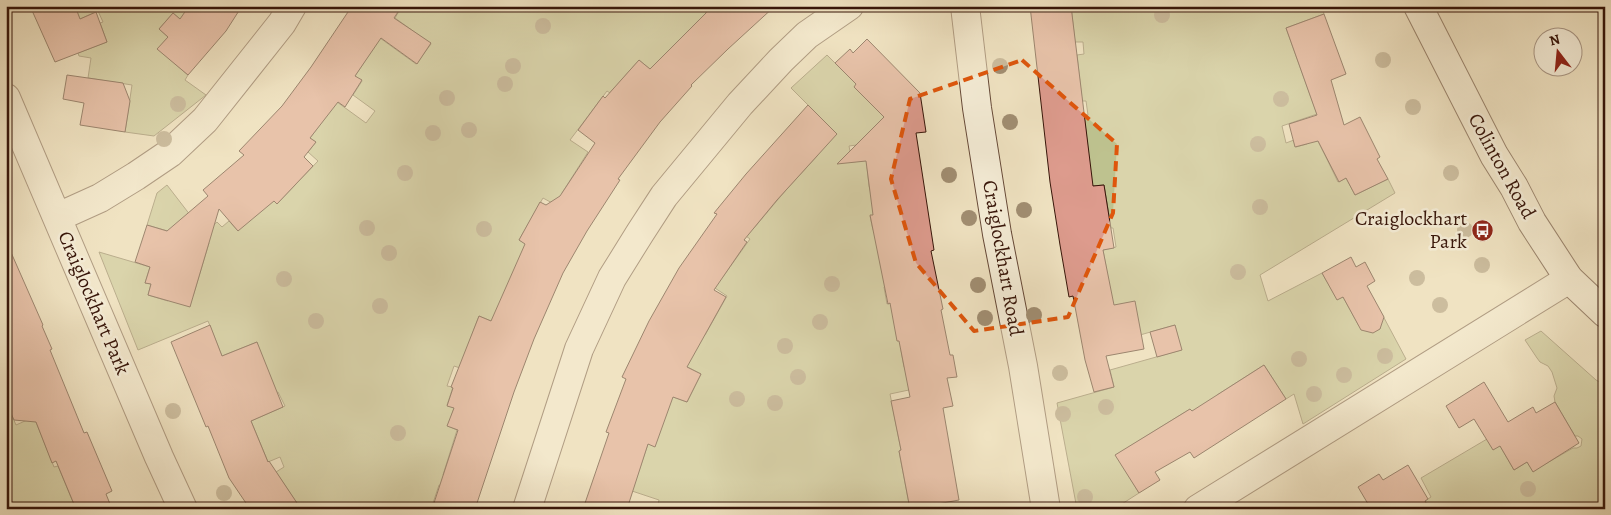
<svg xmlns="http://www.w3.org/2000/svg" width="1611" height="515" font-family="Alegreya,serif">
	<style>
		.green { fill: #bec28f; stroke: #7a6c4c }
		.building { fill: #dd9b8d; stroke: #371509 }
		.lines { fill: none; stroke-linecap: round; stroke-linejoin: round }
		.street-casing { stroke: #654837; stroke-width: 30 }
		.secondary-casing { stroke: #371509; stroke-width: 30 }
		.street { stroke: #f5edd7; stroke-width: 28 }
		.secondary { stroke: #f5edd7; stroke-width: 28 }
		.tree { fill: #a18e72 }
		.marked { fill: none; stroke: #df560c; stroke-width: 4; stroke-dasharray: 10 6; stroke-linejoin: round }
		.labels { text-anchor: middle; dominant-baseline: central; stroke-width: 5; stroke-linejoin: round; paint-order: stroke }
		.street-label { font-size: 20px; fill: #371509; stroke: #f5edd7 }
		.poi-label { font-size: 20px; fill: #371509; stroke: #f5edd7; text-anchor: end }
	</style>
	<rect width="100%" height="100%" fill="#f0e3c2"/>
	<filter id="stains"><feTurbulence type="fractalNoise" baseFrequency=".004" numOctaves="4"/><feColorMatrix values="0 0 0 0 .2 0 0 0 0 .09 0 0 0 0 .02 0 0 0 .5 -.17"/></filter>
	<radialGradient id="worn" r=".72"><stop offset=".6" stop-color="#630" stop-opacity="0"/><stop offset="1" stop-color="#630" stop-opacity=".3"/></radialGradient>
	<!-- green -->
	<path class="green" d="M75 6H189L185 12 191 28 173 13 159 29 168 37 158 49 188 75 185 80 206 95 154 136 125 132 132 85 88 78 91 58 79 56 78 53 107 42 100 23 103 22 98 11 80 19Z
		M402 6H700L706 13 672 47 651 70 639 60 610 93 607 91 570 140 588 152 562 193 576 216 543 198 519 240 547 256 496 323 479 316 470 340 487 346 496 380 454 366 447 386 453 387 447 405 454 408 448 426 457 430 443 475 463 482 460 492 439 485 431 509H301L276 472 284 467 280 457 268 462 251 421 285 406 278 392 255 402 257 342 222 356 208 321 138 350 99 252 150 267 145 283 151 284 148 295 168 301 171 290 193 296 209 243 147 225 157 193 167 185 204 233 217 222 222 227 229 221 238 231 265 192 277 204 318 161 308 152 316 142 310 138 337 102 366 123 375 111 353 95 362 81 355 76 380 38 416 64 431 44 395 18Z
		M1071 6H1322L1324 14 1286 28 1317 114 1282 126 1286 143 1294 140 1296 147 1307 144 1305 137 1317 139 1338 182 1346 178 1355 195 1388 179 1395 193 1260 275 1268 301 1322 273 1337 299 1343 297 1359 326 1363 325 1373 332 1380 329 1382 314 1406 359 1303 424 1294 394 1286 399 1264 365 1217 395 1226 411 1201 426 1190 409 1116 455 1139 493 1114 509H1077L1057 403 1114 387 1110 370 1181 350 1175 325 1126 339 1113 305 1103 250 1116 247 1113 228H1111L1104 185 1092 186 1084 115H1088L1086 101H1082L1077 55 1084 54 1083 42H1075Z
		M827 55 856 84 884 117 887 141 849 146 852 162 879 159 867 167 869 186 877 214 870 216 873 230 888 228 896 285 884 287 887 304 900 301 914 337 916 347 901 350 904 367 923 387 890 394 901 450 899 451 910 509H657L659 500 632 491 665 394 687 402 701 374 674 360 705 335 727 296 698 277 722 278 750 239 731 225 738 215 754 228 786 190 818 155 805 143 824 121 791 88Z
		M1541 331 1596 380 1605 385V509H1424L1428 506 1425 501 1431 497 1421 478 1487 439 1500 446 1514 470 1527 462 1533 471 1573 448H1577L1581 446 1582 439 1578 436H1575L1555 402 1554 396 1557 388 1552 372 1548 366 1540 362 1537 358 1525 340Z
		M6 402 16 425 34 417 54 467 58 466 75 507 72 509H6Z"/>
	<!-- building -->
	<path class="building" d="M30 6H75L80 19 96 12 107 42 55 62Z
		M189 6H242L226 31 188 75 157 49 168 37 159 29 173 13 180 19Z
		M352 6H402L394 18 431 43 417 64 381 38 355 76 362 80 345 107 338 102 310 138 316 142 304 157 313 166 277 204 274 201 238 231 219 209 190 307 148 295 151 284 145 283 150 267 135 262 147 225 167 231 208 196 203 190 244 155 239 151 282 106 311 67Z
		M713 6H775L728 49 691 85 692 86 660 122 618 179 620 180 587 231 563 273 534 339 514 392 475 509H432L458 430 447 426 454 408 447 406 453 388 451 387 479 316 491 321 525 244 519 240 540 202 546 205 560 196 595 143 578 130 603 96 605 98 639 60 650 69Z
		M1030 6H1071L1093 186 1104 185 1114 248 1103 250 1114 305 1135 301 1144 349 1106 356 1114 387 1094 392 1085 360 1073 296 1069 297 1060 245 1050 182Z
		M1324 14 1346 74 1331 80 1344 125 1360 117 1380 157 1377 159 1388 179 1355 195 1346 178 1339 182 1318 141 1295 147 1289 124 1317 115 1286 28Z
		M867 39 920 93 926 132 916 133 934 250 931 251 943 309 941 310 950 355H953L957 377 947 378 953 406 943 408 959 500 910 509 899 451 901 450 891 401 910 397 899 341H897L890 303 888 304 870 215H873L866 161 837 164 884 117 854 87 856 84 835 63 850 49 853 53Z
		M67 75 123 83 130 101 125 132 80 125 84 103 63 99Z
		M808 105 837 134 777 200 744 240 747 242 714 290 726 297 687 367 701 374 687 402 673 397 655 447 648 444 627 509H583L609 433 606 432 626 379 622 377 649 321 679 268 717 214 714 213 746 174Z
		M6 241 43 325 42 326 52 349 50 350 84 433 87 432 112 491 106 494 112 509H76L56 461 52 463 36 422 14 420 6 402Z
		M1351 257 1356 267 1365 262 1375 281 1367 286 1384 317 1380 329 1373 333 1361 330 1343 297 1337 300 1322 273Z
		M210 325 222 356 257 342 283 407 251 421 268 462 269 461 301 509H250L229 478 208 426 206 427 171 342Z
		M1175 325 1182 350 1157 357 1150 332Z
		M1264 365 1286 399 1194 458 1190 452 1155 472 1160 480 1139 493 1115 455 1190 409 1192 411Z
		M1484 382 1508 422 1533 407 1536 413 1555 402 1579 443 1533 472 1527 462 1514 470 1500 446 1493 450 1474 419 1459 428 1446 406Z
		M1408 465 1428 499 1425 501 1429 509H1371L1358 487 1379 474 1383 480Z"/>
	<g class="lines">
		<defs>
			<path id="street" d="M965 6 977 108 997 234 1023 366 1046 509
				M6 98 159 457 183 509
				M58 217 100 198 136 176 170 153 205 120 282 23 292 6
				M527 509 579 349 612 278 640 233 664 196 740 104 781 60 807 35 849 6
				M1198 509 1569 279"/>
			<path id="secondary" d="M1418 6 1494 155 1514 187 1532 222 1569 279 1605 313"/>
		</defs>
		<!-- street casing -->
		<use href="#street" class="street-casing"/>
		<!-- secondary casing -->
		<use href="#secondary" class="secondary-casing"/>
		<!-- street -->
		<use href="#street" class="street"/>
		<!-- secondary -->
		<use href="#secondary" class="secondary"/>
	</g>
	<!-- trees -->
	<g class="tree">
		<circle cx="1162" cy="15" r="8"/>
		<circle cx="543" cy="26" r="8"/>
		<circle cx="1383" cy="60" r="8"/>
		<circle cx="513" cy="66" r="8"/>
		<circle cx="1000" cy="66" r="8"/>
		<circle cx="505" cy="84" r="8"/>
		<circle cx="447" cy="98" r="8"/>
		<circle cx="1281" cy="99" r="8"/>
		<circle cx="178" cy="104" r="8"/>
		<circle cx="1413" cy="107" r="8"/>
		<circle cx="1010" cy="122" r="8"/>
		<circle cx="469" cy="130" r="8"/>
		<circle cx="433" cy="133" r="8"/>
		<circle cx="164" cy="139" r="8"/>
		<circle cx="1258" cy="144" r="8"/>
		<circle cx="405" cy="173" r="8"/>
		<circle cx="1451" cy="173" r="8"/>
		<circle cx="949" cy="175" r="8"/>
		<circle cx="1260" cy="207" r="8"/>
		<circle cx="1024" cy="210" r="8"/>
		<circle cx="969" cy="218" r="8"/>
		<circle cx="367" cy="228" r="8"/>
		<circle cx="484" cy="229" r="8"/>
		<circle cx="1465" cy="230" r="8"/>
		<circle cx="389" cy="253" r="8"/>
		<circle cx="1482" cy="265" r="8"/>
		<circle cx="1238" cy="272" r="8"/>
		<circle cx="1417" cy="278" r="8"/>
		<circle cx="284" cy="279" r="8"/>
		<circle cx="832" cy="284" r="8"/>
		<circle cx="978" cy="285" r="8"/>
		<circle cx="1440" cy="305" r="8"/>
		<circle cx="380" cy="306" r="8"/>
		<circle cx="1034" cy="315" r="8"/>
		<circle cx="985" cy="318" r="8"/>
		<circle cx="316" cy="321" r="8"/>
		<circle cx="820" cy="322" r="8"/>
		<circle cx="785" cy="346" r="8"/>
		<circle cx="1385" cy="356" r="8"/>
		<circle cx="1299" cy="359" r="8"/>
		<circle cx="1060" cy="373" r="8"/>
		<circle cx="1344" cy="375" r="8"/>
		<circle cx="798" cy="377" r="8"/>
		<circle cx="1314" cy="394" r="8"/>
		<circle cx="737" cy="399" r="8"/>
		<circle cx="775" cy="403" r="8"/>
		<circle cx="1106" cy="407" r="8"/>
		<circle cx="173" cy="411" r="8"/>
		<circle cx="1063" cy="414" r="8"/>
		<circle cx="398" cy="433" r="8"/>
		<circle cx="1528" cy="489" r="8"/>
		<circle cx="224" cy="493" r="8"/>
		<circle cx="1085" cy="497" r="8"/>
	</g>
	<!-- marked area -->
	<path d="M0 0H1611V515H0ZM1022 60 1117 144 1113 213 1068 317 974 331 916 263 891 179 910 99Z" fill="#f0e3c2" fill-opacity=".55" fill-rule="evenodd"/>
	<path class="marked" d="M1022 60 1117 144 1113 213 1068 317 974 331 916 263 891 179 910 99Z"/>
	<!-- icons -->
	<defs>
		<symbol id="bus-disc" viewBox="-11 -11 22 22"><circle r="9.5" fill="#8f2418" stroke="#f5edd7"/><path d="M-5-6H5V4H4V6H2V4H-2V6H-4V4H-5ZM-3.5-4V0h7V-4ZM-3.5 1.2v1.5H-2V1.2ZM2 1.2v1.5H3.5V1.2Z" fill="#fff"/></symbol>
	</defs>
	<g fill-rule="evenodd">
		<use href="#bus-disc" x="1470" y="218" width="25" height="25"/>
	</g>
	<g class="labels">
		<!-- street labels -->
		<g class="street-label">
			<text transform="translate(1502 166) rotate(61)">Colinton Road</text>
			<text transform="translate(1003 258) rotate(80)">Craiglockhart Road</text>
			<text transform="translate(94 303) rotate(67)">Craiglockhart Park</text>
		</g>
		<!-- poi labels -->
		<g class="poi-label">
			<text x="1467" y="218">Craiglockhart<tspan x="1467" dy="23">Park</tspan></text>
		</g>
	</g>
	<!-- margin -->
	<rect width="1611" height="515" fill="none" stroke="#f0e3c2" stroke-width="25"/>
	<rect x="8" y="8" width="1596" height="500" fill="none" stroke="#371509" stroke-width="2.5"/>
	<rect x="12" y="12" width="1586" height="490" fill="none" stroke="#371509"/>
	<!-- north arrow -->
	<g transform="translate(1558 52) rotate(344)"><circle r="24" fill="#f5edd7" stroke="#a99785"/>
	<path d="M0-4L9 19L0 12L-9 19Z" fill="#8f2418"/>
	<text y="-8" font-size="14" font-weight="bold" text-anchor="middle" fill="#371509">N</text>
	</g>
	<rect width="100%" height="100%" filter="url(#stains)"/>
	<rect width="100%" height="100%" fill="url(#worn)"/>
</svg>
